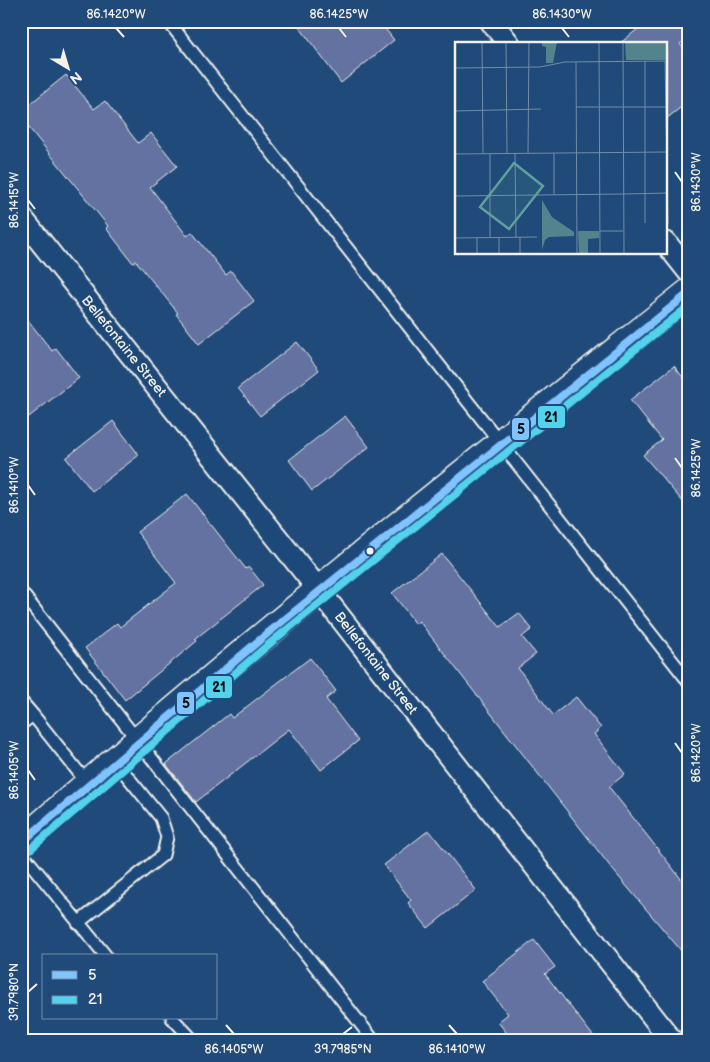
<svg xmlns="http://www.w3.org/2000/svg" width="710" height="1062" font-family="'Balsamiq Sans',sans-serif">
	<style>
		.building { fill: #6372a0; stroke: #f4f1e8 }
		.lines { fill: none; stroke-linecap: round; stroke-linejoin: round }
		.service-casing { stroke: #f4f1e8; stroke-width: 15 }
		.minor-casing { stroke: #f4f1e8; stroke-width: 25 }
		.secondary-casing { stroke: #f4f1e8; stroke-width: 31 }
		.service { stroke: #1f4a7a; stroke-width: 11 }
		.minor { stroke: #1f4a7a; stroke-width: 21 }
		.secondary { stroke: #1f4a7a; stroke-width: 28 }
		.bus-1-casing { stroke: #1f4a7a; stroke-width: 11 }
		.bus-2-casing { stroke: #1f4a7a; stroke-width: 11 }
		.bus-1 { stroke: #80c4ff; stroke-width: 8 }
		.bus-2 { stroke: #53d2ee; stroke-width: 8 }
		.ticks { fill: none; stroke: #f4f1e8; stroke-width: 2 }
		.bus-dot { fill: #f4f1e8; stroke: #1f4a7a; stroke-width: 2 }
		.labels { text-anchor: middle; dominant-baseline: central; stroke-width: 4; stroke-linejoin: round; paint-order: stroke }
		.street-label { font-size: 14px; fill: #f4f1e8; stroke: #1f4a7a }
		.inset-road { fill: none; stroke: #748da6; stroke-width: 1 }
		.view { fill: #5fa199; fill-opacity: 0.15; stroke: #5fa199; stroke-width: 2.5 }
		.inset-edge { fill: none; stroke: #f4f1e8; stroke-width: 2.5 }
		.line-badge { stroke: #1f4a7a; stroke-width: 2 }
		.pale-badge-label { font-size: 14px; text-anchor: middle; font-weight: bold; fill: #111 }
		.neatline { fill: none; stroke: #f4f1e8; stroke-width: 2 }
		.ticks-label { font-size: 12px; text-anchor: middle; fill: #f4f1e8 }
	</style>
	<rect width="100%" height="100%" fill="#1f4a7a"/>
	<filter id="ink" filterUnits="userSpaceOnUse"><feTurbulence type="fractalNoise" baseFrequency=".02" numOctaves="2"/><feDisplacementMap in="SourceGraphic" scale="10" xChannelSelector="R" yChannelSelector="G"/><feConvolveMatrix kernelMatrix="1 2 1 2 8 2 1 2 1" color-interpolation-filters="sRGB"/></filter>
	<g filter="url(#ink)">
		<!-- building -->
		<path class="building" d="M295 21H379L394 40 341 83Z
			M648 21H689V37L680 44 689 55V101L666 119V44H619Z
			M66 75 94 109 105 101 138 143 151 133 177 166 150 187 187 236 192 232 226 275 231 271 254 301 199 344 176 314 178 313 136 261 133 263 106 228 108 226 21 118V111Z
			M21 311 52 351 56 348 79 378 21 423Z
			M297 342 319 370 260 416 238 388Z
			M674 366 689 385V509L643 455 662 440 630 400Z
			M345 416 369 447 312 491 289 460Z
			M113 421 139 455 92 491 66 458Z
			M187 494 246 569 249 567 263 585 195 639 197 641 125 700 85 648 117 623 120 627 176 583 137 532Z
			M442 554 500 627 519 613 532 629 522 637 536 654 518 668 553 715 576 697 601 728 594 734 625 774 609 787 689 889V960L613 870 419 621 416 624 392 593Z
			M310 658 336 691 326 699 358 741 321 770 289 729 196 802 166 764 229 714 232 718Z
			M429 830 476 890 428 928 408 903 411 900 384 865Z
			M534 940 555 967 545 974 597 1041H513L498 1022 508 1014 482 981Z"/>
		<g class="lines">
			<defs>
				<path id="service" d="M168 21 689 682
					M21 592 374 1041
					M21 701 33 715 21 724
					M33 715 88 784
					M21 852 106 956
					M78 923 163 855 167 837 161 818 115 761
					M172 1018 194 1041"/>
				<path id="minor" d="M491 21 509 44
					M21 217 310 579 672 1041
					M666 243 689 272"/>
				<path id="secondary" d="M21 843C237 652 464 473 689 293"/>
			</defs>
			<!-- service casing -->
			<use href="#service" class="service-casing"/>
			<!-- minor casing -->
			<use href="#minor" class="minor-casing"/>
			<!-- secondary casing -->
			<use href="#secondary" class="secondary-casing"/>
			<!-- service -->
			<use href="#service" class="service"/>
			<!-- minor -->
			<use href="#minor" class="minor"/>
			<!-- secondary -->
			<use href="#secondary" class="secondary"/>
			<defs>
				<path id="bus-1" d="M21 843 268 633 689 293"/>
				<path id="bus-2" d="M28 851 274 640 689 306"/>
			</defs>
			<!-- bus-1 casing -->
			<use href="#bus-1" class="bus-1-casing"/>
			<!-- bus-2 casing -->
			<use href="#bus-2" class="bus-2-casing"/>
			<!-- bus-1 -->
			<use href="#bus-1" class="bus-1"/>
			<!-- bus-2 -->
			<use href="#bus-2" class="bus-2"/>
		</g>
	</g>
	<!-- ticks -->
	<path class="ticks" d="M116 28 124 37M339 28 346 37M562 28 569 37M675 172 682 182M28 200 35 209M675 458 682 468M28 485 35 495M675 743 682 753M28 770 35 780M28 992 37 984M226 1025 234 1034M449 1025 457 1034M343 1034 352 1027"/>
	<!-- markers -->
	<circle class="bus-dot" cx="370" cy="551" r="4.5"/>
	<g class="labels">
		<!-- street labels -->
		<g class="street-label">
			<text transform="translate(124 346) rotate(51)">Bellefontaine Street</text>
			<text transform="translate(376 663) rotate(52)">Bellefontaine Street</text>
		</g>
	</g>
	<!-- overview -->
	<g transform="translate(455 42)">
		<rect width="212" height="212" fill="#1f4a7a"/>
		<path d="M87 0H102L98 21H91V5L87 4ZM170 0H212V18H171ZM87 158 97 175 119 190V194L94 195 90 198 87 208ZM123 189H144V196L133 197V211L124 212Z" fill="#53848e"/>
		<path class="inset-road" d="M27 0 28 111M51 0 52 111M144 0 145 212M168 0 169 212M190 19V181M210 19 213 182M121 20 122 212M0 26 85 25 110 20 213 19M0 44V212M121 65H213M0 69 86 67M60 111 61 195M73 111 74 0M99 111V152M0 112 213 110M35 112V195M169 152 213 151M0 154 169 152M145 189H168M44 195V212M65 195V212M0 196 82 195M22 196V212"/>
		<path class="view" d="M59 121 88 144 54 187 25 165Z"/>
		<rect width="212" height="212" class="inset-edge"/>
	</g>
	<g class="line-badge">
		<rect x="537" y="405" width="29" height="24" rx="5" fill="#53d2ee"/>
		<rect x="511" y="417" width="19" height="24" rx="5" fill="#80c4ff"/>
		<rect x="205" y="675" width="28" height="24" rx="5" fill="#53d2ee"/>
		<rect x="176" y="691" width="19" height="24" rx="5" fill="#80c4ff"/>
	</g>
	<g class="pale-badge-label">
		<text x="551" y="422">21</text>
		<text x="521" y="434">5</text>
		<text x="219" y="692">21</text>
		<text x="186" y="708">5</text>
	</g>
	<!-- margin -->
	<rect width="710" height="1062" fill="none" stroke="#1f4a7a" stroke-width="55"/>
	<!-- legend -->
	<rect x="42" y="954" width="175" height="65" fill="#1f4a7a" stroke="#748da6"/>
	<rect x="52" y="971" width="25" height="8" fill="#80c4ff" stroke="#748da6"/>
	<text x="88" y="980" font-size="15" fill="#f4f1e8">5</text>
	<rect x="52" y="996" width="25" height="8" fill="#53d2ee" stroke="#748da6"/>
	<text x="88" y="1004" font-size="15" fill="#f4f1e8">21</text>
	<!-- north arrow -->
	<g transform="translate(68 68) rotate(142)" stroke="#1f4a7a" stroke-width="4" paint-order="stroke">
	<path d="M0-4L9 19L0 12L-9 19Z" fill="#f4f1e8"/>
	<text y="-8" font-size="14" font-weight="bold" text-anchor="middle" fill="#f4f1e8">N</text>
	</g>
	<rect x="28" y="28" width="654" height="1006" class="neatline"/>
	<g class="ticks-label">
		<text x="116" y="18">86.1420°W</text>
		<text x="339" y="18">86.1425°W</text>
		<text x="562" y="18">86.1430°W</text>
		<text transform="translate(696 182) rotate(-90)" y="4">86.1430°W</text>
		<text transform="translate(14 200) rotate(-90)" y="4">86.1415°W</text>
		<text transform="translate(696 468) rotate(-90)" y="4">86.1425°W</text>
		<text transform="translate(14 485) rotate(-90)" y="4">86.1410°W</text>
		<text transform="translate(696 753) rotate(-90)" y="4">86.1420°W</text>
		<text transform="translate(14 770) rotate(-90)" y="4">86.1405°W</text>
		<text transform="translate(14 992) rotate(-90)" y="4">39.7980°N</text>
		<text x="234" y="1053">86.1405°W</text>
		<text x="343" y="1053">39.7985°N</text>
		<text x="457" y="1053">86.1410°W</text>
	</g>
</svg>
